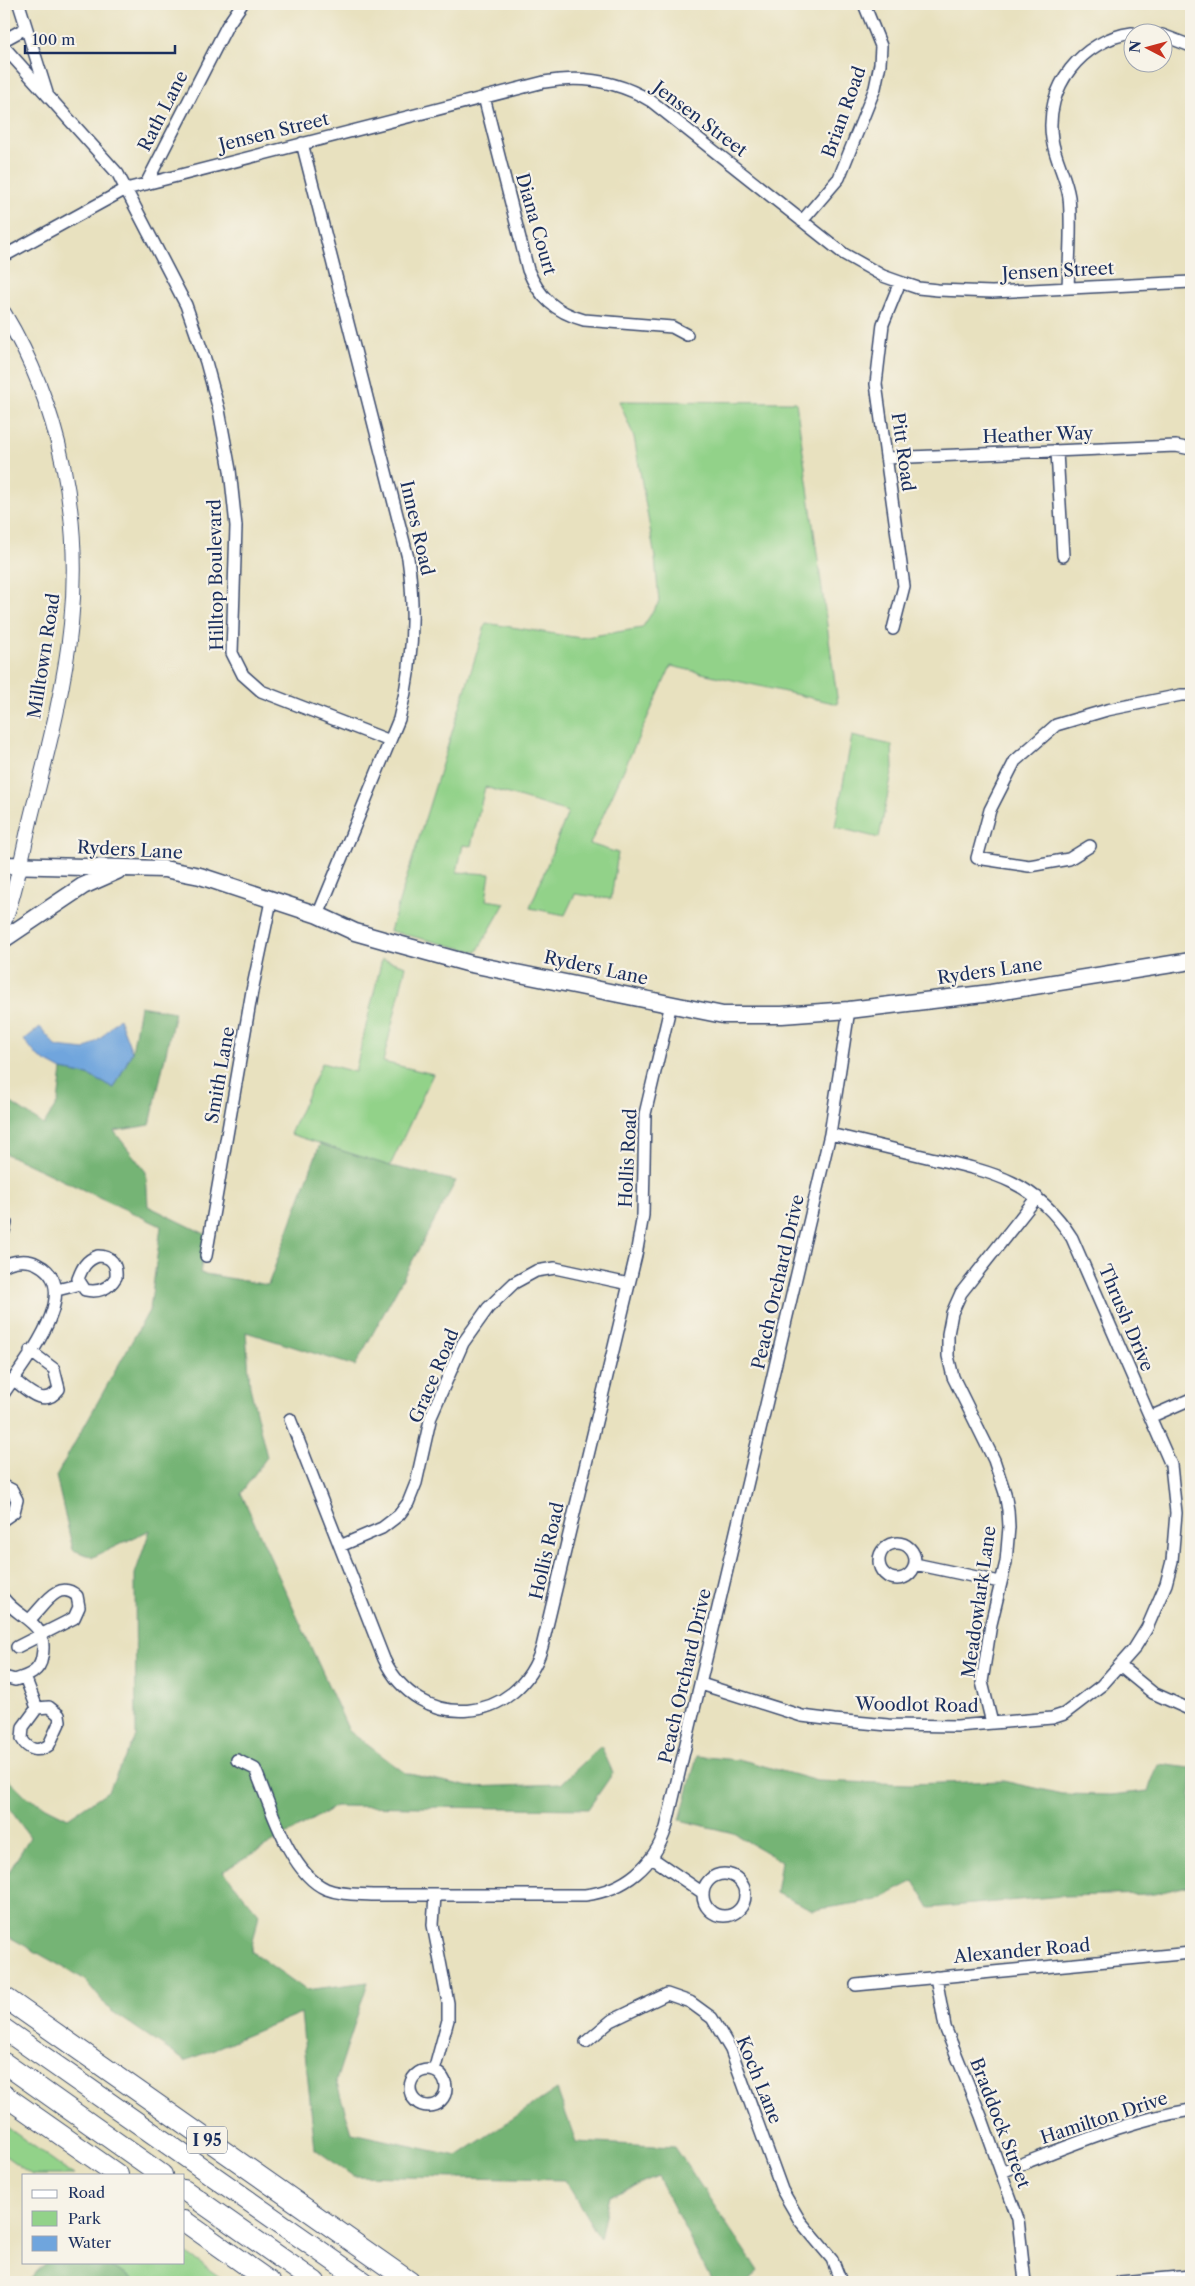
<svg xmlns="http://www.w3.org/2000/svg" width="1195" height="2286" font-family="'Libre Caslon Text',serif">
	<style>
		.green { fill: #92d289; stroke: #568074 }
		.forest { fill: #75b475; stroke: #48726a }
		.water { fill: #6fa5dd; stroke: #456a9e }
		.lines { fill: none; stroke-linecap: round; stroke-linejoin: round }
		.minor-casing { stroke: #3a4a6d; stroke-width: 14 }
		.tertiary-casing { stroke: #3a4a6d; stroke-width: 16 }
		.secondary-casing { stroke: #3a4a6d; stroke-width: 19 }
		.motorway-casing { stroke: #3a4a6d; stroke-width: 22 }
		.minor { stroke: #fff; stroke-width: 11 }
		.tertiary { stroke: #fff; stroke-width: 14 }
		.secondary { stroke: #fff; stroke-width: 16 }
		.motorway { stroke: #fff; stroke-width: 20 }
		.labels { text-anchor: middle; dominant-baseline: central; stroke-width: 4.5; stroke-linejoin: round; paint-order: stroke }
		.shield { fill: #f7f3e8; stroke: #5d6a87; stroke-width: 1 }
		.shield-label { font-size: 16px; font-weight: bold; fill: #1b2f5e }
		.street-label { font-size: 18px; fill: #1b2f5e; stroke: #f7f3e8 }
	</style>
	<rect width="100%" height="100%" fill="#f7f3e8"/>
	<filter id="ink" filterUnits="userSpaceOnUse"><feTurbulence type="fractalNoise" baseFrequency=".02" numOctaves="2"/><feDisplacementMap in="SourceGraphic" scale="10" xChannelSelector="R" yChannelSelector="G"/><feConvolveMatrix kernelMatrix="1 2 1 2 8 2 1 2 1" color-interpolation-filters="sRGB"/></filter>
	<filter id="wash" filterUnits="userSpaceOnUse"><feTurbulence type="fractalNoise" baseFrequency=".0096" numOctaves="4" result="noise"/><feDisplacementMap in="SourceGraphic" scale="20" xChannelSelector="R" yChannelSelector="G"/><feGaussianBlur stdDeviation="1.12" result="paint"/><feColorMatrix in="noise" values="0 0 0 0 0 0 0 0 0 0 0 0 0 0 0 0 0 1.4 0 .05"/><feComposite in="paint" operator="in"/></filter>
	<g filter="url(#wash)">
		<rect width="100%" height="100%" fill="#e8e1bf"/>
		<!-- green -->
		<path class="green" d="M619 401 796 402 838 704 671 666 590 844 618 853 611 899 575 894 565 915 530 908 568 812 485 787 471 846 463 845 457 872 490 874 486 900 505 903 477 952 390 931 486 623 580 638 642 628 659 602 655 558 634 437Z
			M852 736 892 745 893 768 879 838 835 827Z
			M382 959 406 966 383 1062 433 1074 390 1166 290 1134 322 1063 355 1072Z
			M4 2125 74 2175H32L4 2155Z
			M184 2252 227 2282H137L103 2262H184Z"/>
		<!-- forest -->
		<path class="forest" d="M140 1006 175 1012 150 1125 114 1131 146 1172 148 1206 207 1235 200 1273 268 1285 320 1144 390 1166 456 1181 355 1366 246 1332 250 1387 267 1457 241 1493 349 1731 405 1773 470 1787 561 1784 601 1746 613 1773 588 1809 336 1806 223 1871 259 1914 251 1951 306 1990 368 1982 336 2081 352 2133 457 2156 557 2089 576 2142 675 2147 758 2271 748 2282H712L658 2176 609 2196 600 2239 565 2180 353 2176 315 2149 301 2013 185 2061 110 2010 84 1979 4 1934V1880L30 1837 9 1808 4 1804V1775L28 1798 68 1818 108 1791 136 1736 135 1574 150 1530 93 1557 73 1550 56 1476 150 1309 161 1226 4 1153V1098L44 1125 58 1102 62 1070 88 1075 114 1088 132 1052Z
			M697 1756 746 1761 817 1781 909 1784 1003 1781 1062 1794 1111 1795 1148 1791 1158 1764 1191 1768V1885L1154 1894 1062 1896 930 1908 914 1881 877 1900 813 1910 776 1893 781 1861 733 1833 680 1820Z
			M47 2262H103L137 2282H26Z"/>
		<!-- water -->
		<path class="water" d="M119 1018 132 1052 114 1088 88 1075 62 1070 38 1057 24 1040 40 1027 57 1047 85 1050 101 1038Z"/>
	</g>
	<g filter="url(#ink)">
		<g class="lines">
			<defs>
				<path id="minor" d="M19 4 47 93
					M1162 35 1191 46
					M4 40 26 28
					M4 47 118 174 186 305 206 362 219 410 230 470 236 526 232 653 243 675 261 691 390 741
					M484 97 528 270C539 297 555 312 584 320L672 327 687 335
					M302 143 408 558C416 614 413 665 399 719L318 915
					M146 184 227 26 242 4
					M802 221 839 178 875 88 880 64 881 46 864 4
					M4 256 126 189 544 82C583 75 618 81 651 101L844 254 883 276 900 282 918 288 938 290 992 292 1191 282
					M1068 288C1069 258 1072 227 1069 197 1066 177 1055 159 1052 139 1044 87 1082 40 1132 33
					M1057 452 1063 556
					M886 458 1176 446 1191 449
					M893 629 904 586 876 384 883 324 900 282
					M1090 846 1069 859 1029 866 977 858 990 810 1015 761 1056 725 1107 710 1181 695H1191
					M4 1218 6 1223 4 1231
					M98 1256C111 1256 117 1264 116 1277 109 1289 98 1293 85 1290L78 1279C82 1268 86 1260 98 1256Z
					M206 1256 252 991 271 901
					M4 1266C12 1260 28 1259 37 1264 87 1288 22 1365 4 1393
					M57 1290 81 1284
					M13 1379C27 1390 44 1409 59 1389L54 1369 30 1351
					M1150 1417 1191 1399
					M290 1419 384 1659C419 1733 519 1726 542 1647L636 1255 643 1215 645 1114 671 1004
					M4 1486 12 1490 17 1500 14 1512 4 1519
					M879 1561a18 18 0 1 1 36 0a18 18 0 1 1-36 0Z
					M340 1546 382 1528 399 1515 408 1503 416 1483 431 1416 463 1343 488 1308 514 1283 536 1271 555 1268 629 1284
					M915 1564 1000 1582
					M4 1599C20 1620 49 1622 42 1657 40 1672 28 1676 15 1680L4 1677
					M17 1647 74 1618 79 1607 77 1596C57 1578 43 1608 29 1620
					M1120 1666 1153 1693 1191 1710
					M25 1677 37 1708
					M701 1684 802 1716 834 1720 888 1725 957 1726 1052 1718 1064 1714 1102 1685 1134 1649 1147 1628 1166 1584 1172 1561 1176 1513 1171 1465 1072 1238C1036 1181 993 1172 931 1158 898 1150 864 1142 830 1134
					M49 1707 59 1715 60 1721 49 1745C38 1753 28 1750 22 1739L23 1727 37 1708Z
					M992 1723 982 1682 991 1624 1006 1562 1009 1527 1008 1510 1005 1493 994 1460 953 1377 948 1356V1334L952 1313 961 1293 1037 1197
					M237 1760 255 1769C270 1804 289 1873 326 1889 341 1895 357 1894 372 1895H585C625 1890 654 1866 666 1828L830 1134 849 1010
					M652 1858 703 1893
					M703 1895a21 21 0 1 1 42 0a21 21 0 1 1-42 0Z
					M936 1977 945 2027 981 2116 1018 2219 1025 2282
					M856 1985 1191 1953
					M586 2042 611 2021 667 1994 690 2002 712 2018 731 2050 782 2190 800 2221 832 2259 841 2282
					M410 2088a18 18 0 1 1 36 0a18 18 0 1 1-36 0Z
					M434 2071 448 2020V2003L433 1925 435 1895
					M1001 2172C1063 2149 1126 2120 1191 2110
					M1120 2282 1191 2276"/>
				<path id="tertiary" d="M4 313C60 406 82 516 71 624 65 685 48 750 33 809 24 844 17 890 4 922"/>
				<path id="secondary" d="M4 865 164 869 200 876 318 915 355 932 387 941 471 964 723 1015H782L849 1010 991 993 1191 961
					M4 939 83 886 117 871"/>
				<path id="motorway" d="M4 1997 410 2282
					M4 2029 364 2282
					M4 2063 162 2175
					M4 2095 118 2175
					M184 2190 315 2282
					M184 2221 270 2282"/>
			</defs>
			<!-- minor casing -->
			<use href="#minor" class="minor-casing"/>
			<!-- tertiary casing -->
			<use href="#tertiary" class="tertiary-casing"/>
			<!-- secondary casing -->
			<use href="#secondary" class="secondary-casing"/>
			<!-- motorway casing -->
			<use href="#motorway" class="motorway-casing"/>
			<!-- minor -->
			<use href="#minor" class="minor"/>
			<!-- tertiary -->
			<use href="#tertiary" class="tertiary"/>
			<!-- secondary -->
			<use href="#secondary" class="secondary"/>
			<!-- motorway -->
			<use href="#motorway" class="motorway"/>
		</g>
	</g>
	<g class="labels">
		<!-- shield labels -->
		<rect class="shield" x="187" y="2126.5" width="40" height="27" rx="4"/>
		<g class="shield-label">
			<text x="207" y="2140">I 95</text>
		</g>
		<!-- street labels -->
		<g class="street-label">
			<text transform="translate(163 111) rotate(-63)">Rath Lane</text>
			<text transform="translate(844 112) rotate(-70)">Brian Road</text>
			<text transform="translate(700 119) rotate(37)">Jensen Street</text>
			<text transform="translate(274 132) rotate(-14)">Jensen Street</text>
			<text transform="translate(536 224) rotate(74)">Diana Court</text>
			<text transform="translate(1058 271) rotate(-3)">Jensen Street</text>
			<text transform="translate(1038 435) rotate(-2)">Heather Way</text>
			<text transform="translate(903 452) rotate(82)">Pitt Road</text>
			<text transform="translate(417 528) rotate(77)">Innes Road</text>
			<text transform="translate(216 575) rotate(-91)">Hilltop Boulevard</text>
			<text transform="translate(44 656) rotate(-81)">Milltown Road</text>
			<text transform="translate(130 850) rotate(3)">Ryders Lane</text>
			<text transform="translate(596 968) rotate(12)">Ryders Lane</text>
			<text transform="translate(990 971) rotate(-8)">Ryders Lane</text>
			<text transform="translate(220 1075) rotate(-80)">Smith Lane</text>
			<text transform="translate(628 1158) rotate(-87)">Hollis Road</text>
			<text transform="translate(778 1282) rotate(-77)">Peach Orchard Drive</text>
			<text transform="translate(1126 1318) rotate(67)">Thrush Drive</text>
			<text transform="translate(434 1376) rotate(-67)">Grace Road</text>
			<text transform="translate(547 1551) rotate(-77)">Hollis Road</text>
			<text transform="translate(979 1602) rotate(-82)">Meadowlark Lane</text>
			<text transform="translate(685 1676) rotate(-77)">Peach Orchard Drive</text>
			<text transform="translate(917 1705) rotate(1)">Woodlot Road</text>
			<text transform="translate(1022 1951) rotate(-5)">Alexander Road</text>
			<text transform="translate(759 2080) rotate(68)">Koch Lane</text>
			<text transform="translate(1104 2118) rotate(-18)">Hamilton Drive</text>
			<text transform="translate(1000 2123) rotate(69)">Braddock Street</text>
		</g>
	</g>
	<!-- margin -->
	<rect width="1195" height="2286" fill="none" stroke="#f7f3e8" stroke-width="20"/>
	<!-- legend -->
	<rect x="22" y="2174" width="162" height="90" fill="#f7f3e8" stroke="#9fa5b1"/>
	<rect x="32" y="2190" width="25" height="8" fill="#ffffff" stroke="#9fa5b1"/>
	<text x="68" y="2198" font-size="15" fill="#1b2f5e">Road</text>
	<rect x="32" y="2211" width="25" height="15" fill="#92d289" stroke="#9fa5b1"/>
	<text x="68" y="2224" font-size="15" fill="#1b2f5e">Park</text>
	<rect x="32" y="2236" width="25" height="15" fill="#6fa5dd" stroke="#9fa5b1"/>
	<text x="68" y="2248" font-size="15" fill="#1b2f5e">Water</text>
	<!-- north arrow -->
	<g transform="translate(1148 48) rotate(276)"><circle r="24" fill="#f7f3e8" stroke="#9fa5b1"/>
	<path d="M0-4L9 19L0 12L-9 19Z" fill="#c8321e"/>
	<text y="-8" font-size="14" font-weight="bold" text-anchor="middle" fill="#1b2f5e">N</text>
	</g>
	<!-- scale -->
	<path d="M25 45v8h150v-8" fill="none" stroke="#1b2f5e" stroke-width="2.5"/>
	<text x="32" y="45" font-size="15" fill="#1b2f5e" stroke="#f7f3e8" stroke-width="4" paint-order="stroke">100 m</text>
</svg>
